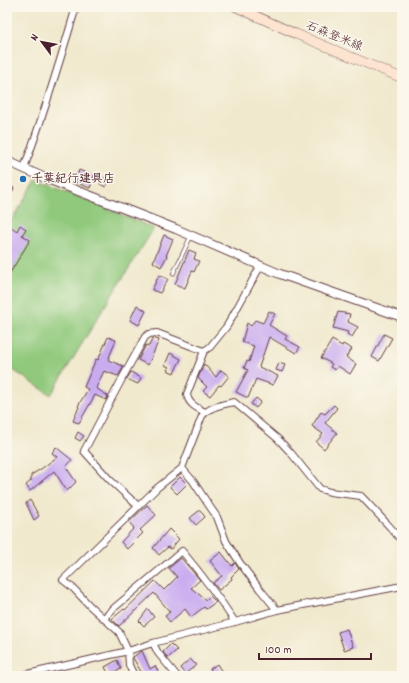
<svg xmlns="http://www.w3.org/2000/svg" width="409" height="683" font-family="Dekko,'Klee One',sans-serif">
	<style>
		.green { fill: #90c97c; stroke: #6d7454 }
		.building { fill: #c9acf0 }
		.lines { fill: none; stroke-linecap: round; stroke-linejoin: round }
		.service-casing { stroke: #633d43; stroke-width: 4.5 }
		.minor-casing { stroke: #633d43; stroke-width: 8 }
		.tertiary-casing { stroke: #633d43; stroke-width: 10 }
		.secondary-casing { stroke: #633d43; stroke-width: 10 }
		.service { stroke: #fff; stroke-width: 3 }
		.minor { stroke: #fff; stroke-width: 6 }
		.tertiary { stroke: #fff; stroke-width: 8 }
		.secondary { stroke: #fde4d1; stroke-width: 9 }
		.poi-dot { fill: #1f6fb2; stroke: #fbf7ec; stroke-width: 1.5 }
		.labels { text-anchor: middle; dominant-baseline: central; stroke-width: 3; stroke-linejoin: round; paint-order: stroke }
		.street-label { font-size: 12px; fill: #4a1f2b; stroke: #fbf7ec }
		.poi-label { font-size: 12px; font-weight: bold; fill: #4a1f2b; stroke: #fbf7ec; text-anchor: start }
	</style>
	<rect width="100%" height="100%" fill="#fbf7ec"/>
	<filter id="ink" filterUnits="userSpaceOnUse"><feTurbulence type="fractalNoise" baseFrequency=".025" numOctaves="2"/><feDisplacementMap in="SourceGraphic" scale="8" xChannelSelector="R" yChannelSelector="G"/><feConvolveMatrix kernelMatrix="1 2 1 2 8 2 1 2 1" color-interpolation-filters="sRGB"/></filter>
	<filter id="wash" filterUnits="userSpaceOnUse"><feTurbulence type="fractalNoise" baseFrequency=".012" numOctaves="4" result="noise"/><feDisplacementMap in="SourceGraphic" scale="16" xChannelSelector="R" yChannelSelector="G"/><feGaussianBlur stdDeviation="0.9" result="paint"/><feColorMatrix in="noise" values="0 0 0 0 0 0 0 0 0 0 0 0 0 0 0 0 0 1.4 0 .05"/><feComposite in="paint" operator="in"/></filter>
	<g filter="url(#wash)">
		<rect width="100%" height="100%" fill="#f0e9cd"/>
		<!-- green -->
		<path class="green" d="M36 180 101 206 153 228V230L100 314 51 395 7 366V228Z"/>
		<g id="blocks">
			<!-- building -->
			<path class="building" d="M79 170 94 176 90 188 75 182Z
				M104 178 109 180 106 187 100 184Z
				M7 185 14 188 7 203Z
				M20 225 26 229 22 235 30 240 7 278V233L11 227 17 231Z
				M164 235 173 239 166 256H167L161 267 153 262Z
				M189 250 196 253 194 259 199 261 194 272 192 271 185 288 175 284Z
				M159 275 168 279 160 293 152 290Z
				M137 305 146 311 139 325 130 320Z
				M269 311 275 314 269 325 287 336 285 339 300 347 296 353 269 337 259 367 278 376 273 385 256 379 248 398 236 392 248 370 244 368 247 361 249 362 254 346 242 342 247 323 251 326 255 320 263 323Z
				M338 312 350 314 348 322 358 327 352 337 347 334 348 332 333 328Z
				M384 334 392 338 379 361 372 357Z
				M108 337 116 340 108 360 123 366V368L118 376 104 371 96 388 108 396 106 400 95 395 79 423 73 421 79 407 78 406 88 389 84 387 96 359 98 360Z
				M153 338 159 340 148 365 138 360 146 345 149 346Z
				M332 340 342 346 343 344 352 349 346 357 356 364 350 374 338 366 335 370 330 367 332 364 321 358Z
				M170 353 181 359 174 373 167 370 169 367 165 365Z
				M279 363 285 365 282 372 276 370Z
				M204 364 216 377 221 370 229 376 221 386 219 385 210 396 203 391 207 387 198 378Z
				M131 372 141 378 138 384 127 379Z
				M256 398 261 402 256 408 251 404Z
				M334 405 337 408 325 423 337 433 324 449 316 442 323 434 312 426 321 412 325 414Z
				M78 432 84 436 80 441 75 438Z
				M56 447 72 460 66 467 76 482 67 491 54 471 30 491 26 485 31 481V475L41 469 57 457 52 453Z
				M180 477 187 484 177 494 170 487Z
				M30 500 39 516 34 520 26 503Z
				M147 505 156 515 140 530 143 533 127 549 121 542 134 528 129 522Z
				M200 510 205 517 196 525 190 518Z
				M169 529 179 539 171 549 168 547 159 555 153 548Z
				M221 552 232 566 235 563 239 569 231 577 232 579 219 590 213 583 222 576 210 561Z
				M181 558 200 580 191 588 206 600 210 596 216 602 206 609 204 607 191 617 185 609 170 622 165 616 170 612 154 593 119 626 112 619 124 609 125 610 155 581 164 590 177 577 169 568Z
				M148 609 154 617 144 626 139 621Z
				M347 629 353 647 344 650 338 632Z
				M171 644 177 650 168 658 163 652Z
				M142 651 150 669 155 666 161 676H141L143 675 133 658V657Z
				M190 659 196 665 185 674 180 668Z
				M117 660 121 669 109 675 105 667Z
				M217 664 220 669 227 676H216L210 669Z"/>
		</g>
	</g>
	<g filter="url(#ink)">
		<use href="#blocks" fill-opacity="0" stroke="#633d43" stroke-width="1"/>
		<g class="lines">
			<defs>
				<path id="service" d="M173 274 191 236"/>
				<path id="minor" d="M24 168C44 115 60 61 76 7
					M205 412C197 408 188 404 187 394L204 351 210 347 227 326 261 265
					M182 468 193 481 208 504 217 517 226 541 240 563 259 588 277 610
					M138 506 109 479 84 451 123 377 145 337 149 334 157 333 204 351
					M104 618 114 608 182 551C202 575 218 596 235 622
					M153 643 158 653 177 676
					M19 676 128 651 153 643 235 622 277 610 402 586
					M134 676 129 665 128 651 119 632 91 607 73 588 63 580 157 488 182 468 202 416C210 406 222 405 234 402L278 439 291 453 320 489 330 492 361 496 390 527 402 541"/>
				<path id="tertiary" d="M7 161 45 178 176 229 280 274 402 317"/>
				<path id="secondary" d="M236 7 296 34 402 78"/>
			</defs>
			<!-- service casing -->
			<use href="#service" class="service-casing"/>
			<!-- minor casing -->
			<use href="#minor" class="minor-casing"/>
			<!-- tertiary casing -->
			<use href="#tertiary" class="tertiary-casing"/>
			<!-- secondary casing -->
			<use href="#secondary" class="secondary-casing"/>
			<!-- service -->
			<use href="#service" class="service"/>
			<!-- minor -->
			<use href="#minor" class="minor"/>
			<!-- tertiary -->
			<use href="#tertiary" class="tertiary"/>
			<!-- secondary -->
			<use href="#secondary" class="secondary"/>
		</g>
	</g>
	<!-- markers -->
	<circle class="poi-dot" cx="23" cy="179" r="4"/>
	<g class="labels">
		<!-- street labels -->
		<g class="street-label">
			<text transform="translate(334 37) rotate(22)">石森登米線</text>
		</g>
		<!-- poi labels -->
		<g class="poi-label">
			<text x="31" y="179">千葉紀行建具店</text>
		</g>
	</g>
	<!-- margin -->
	<rect width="409" height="683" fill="none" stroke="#fbf7ec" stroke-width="24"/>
	<!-- north arrow -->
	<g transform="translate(42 42) rotate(302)" stroke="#fbf7ec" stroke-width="3" paint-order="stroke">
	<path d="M0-3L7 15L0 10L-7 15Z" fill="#4a1f2b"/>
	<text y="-6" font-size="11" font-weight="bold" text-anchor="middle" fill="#4a1f2b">N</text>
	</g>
	<!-- scale -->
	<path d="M259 653v6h112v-6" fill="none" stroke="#4a1f2b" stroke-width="2"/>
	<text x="265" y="653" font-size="12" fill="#4a1f2b" stroke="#fbf7ec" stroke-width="3" paint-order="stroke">100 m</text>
</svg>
